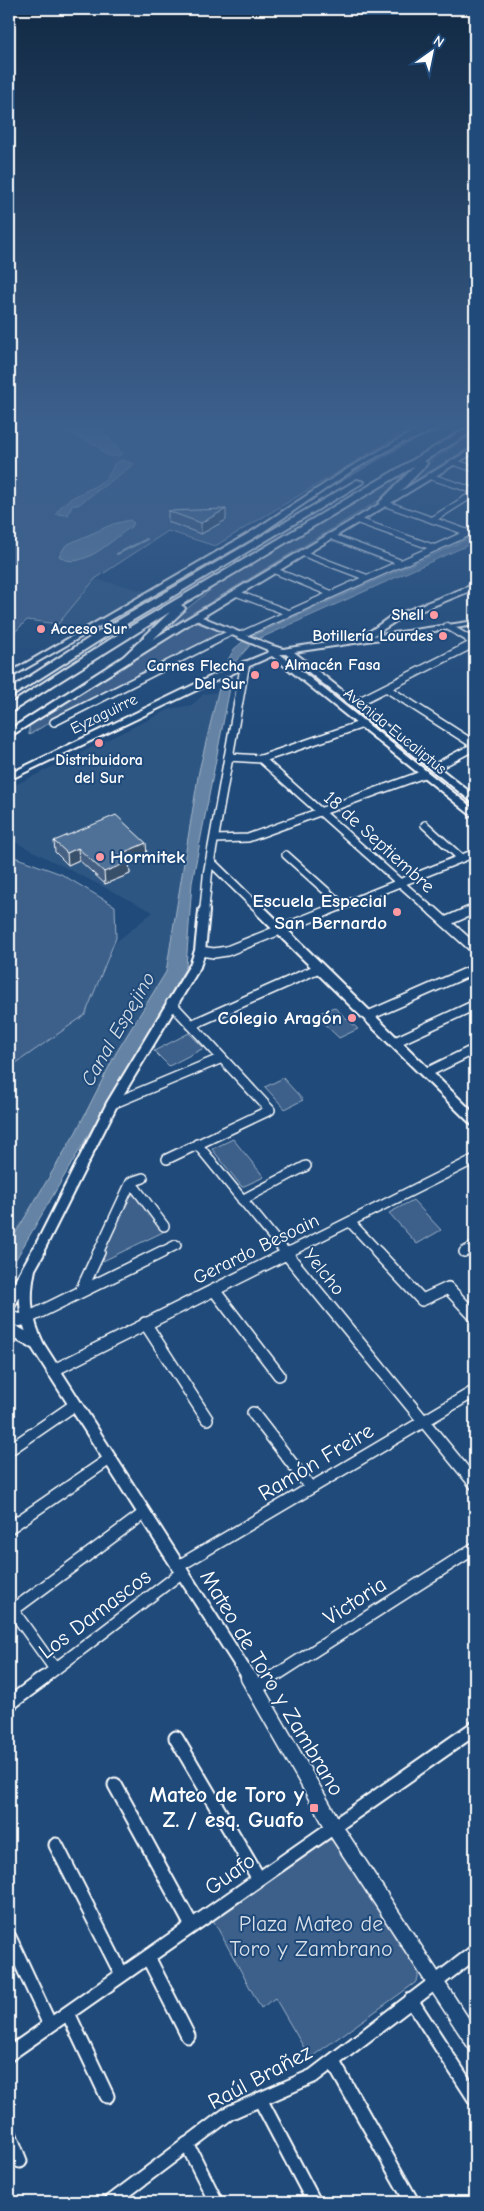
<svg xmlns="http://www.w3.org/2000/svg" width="484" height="2211" font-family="'Comic Neue',sans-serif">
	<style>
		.built { fill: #2e5683 }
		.green { fill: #3c618b; stroke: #9eb0c5 }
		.water { fill: #6583a4; stroke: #a3b5c8 }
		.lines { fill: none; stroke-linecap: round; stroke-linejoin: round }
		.stream { stroke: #a3b5c8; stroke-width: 2 }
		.minor-far4-casing { stroke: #fff; stroke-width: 8 }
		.minor-far3-casing { stroke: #fff; stroke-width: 10 }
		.minor-far2-casing { stroke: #fff; stroke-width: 12 }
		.minor-far1-casing { stroke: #fff; stroke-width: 14 }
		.minor-casing { stroke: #fff; stroke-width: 17 }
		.tertiary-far4-casing { stroke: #fff; stroke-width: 9 }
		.tertiary-far3-casing { stroke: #fff; stroke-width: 11 }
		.tertiary-far2-casing { stroke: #fff; stroke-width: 14 }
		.tertiary-far1-casing { stroke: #fff; stroke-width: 16 }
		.tertiary-casing { stroke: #fff; stroke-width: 19 }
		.secondary-casing { stroke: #fff; stroke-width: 4 }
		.motorway-casing { stroke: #fff; stroke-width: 4 }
		.minor-far4 { stroke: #1f4a7a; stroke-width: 5.5 }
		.minor-far3 { stroke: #1f4a7a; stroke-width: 7 }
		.minor-far2 { stroke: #1f4a7a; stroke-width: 9 }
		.minor-far1 { stroke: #1f4a7a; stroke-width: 11 }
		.minor { stroke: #1f4a7a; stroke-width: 13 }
		.tertiary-far4 { stroke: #1f4a7a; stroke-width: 6 }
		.tertiary-far3 { stroke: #1f4a7a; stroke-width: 8 }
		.tertiary-far2 { stroke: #1f4a7a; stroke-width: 10 }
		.tertiary-far1 { stroke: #1f4a7a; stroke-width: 12 }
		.tertiary { stroke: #1f4a7a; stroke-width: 16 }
		.secondary { fill: #1f4a7a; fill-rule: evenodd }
		.motorway { fill: #1f4a7a; fill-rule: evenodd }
		.wall { fill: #456182; stroke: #fff }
		.shaded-wall { fill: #384f6a; stroke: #fff }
		.building { fill: #507197; stroke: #fff }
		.poi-dot { fill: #ff9aa2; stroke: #1f4a7a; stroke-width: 2 }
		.labels { text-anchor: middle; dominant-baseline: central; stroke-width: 4; stroke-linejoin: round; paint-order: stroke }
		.far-poi-label { font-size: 16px; font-weight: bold; fill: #fff; stroke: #1f4a7a; text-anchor: end }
		.far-street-label { font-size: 16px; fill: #fff; stroke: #1f4a7a }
		.street-label { font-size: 19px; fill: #fff; stroke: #1f4a7a }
		.poi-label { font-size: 19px; font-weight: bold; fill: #fff; stroke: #1f4a7a; text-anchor: end }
		.water-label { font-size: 20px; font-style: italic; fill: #d8e0e8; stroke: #1f4a7a }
		.near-street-label { font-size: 22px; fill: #fff; stroke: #1f4a7a }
		.near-poi-label { font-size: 22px; font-weight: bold; fill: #fff; stroke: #1f4a7a; text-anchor: end }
		.near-park-label { font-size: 22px; fill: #d8dfe8; stroke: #1f4a7a }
	</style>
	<rect width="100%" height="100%" fill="#1f4a7a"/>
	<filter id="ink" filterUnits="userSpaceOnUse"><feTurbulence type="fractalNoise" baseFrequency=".02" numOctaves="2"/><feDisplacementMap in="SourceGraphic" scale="10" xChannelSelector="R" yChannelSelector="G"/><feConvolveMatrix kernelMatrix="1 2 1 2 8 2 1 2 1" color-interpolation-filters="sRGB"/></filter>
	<g filter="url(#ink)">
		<!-- built -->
		<path class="built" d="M95 579 146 591 86 627 58 624Z
			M218 692 199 771 166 972 116 1053 76 1132 9 1244V1068L85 1015 116 942 153 912 9 839V788L170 709 192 705 204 694Z"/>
		<!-- green -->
		<path class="green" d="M9 422H421L215 546 168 531 95 579 58 624 27 620 9 638Z
			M475 433V444L416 480 412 479 428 463Z
			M405 473 378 501 171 626 168 624 219 583Z
			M195 622 222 632 55 719 29 735V726Z
			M9 855 61 874 115 906 116 938 85 1015 9 1068Z
			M334 1007 358 1029 339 1038 315 1015Z
			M189 1033 204 1048 169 1066 154 1051Z
			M283 1078 303 1100 285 1109 265 1087Z
			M233 1139 264 1177 242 1187 212 1149Z
			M129 1195H135L163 1232 99 1263Z
			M413 1200 441 1230 417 1244 389 1213Z
			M327 1838 337 1843 418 1971V1978L415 1983 310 2058 275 1998 261 2008 212 1918Z"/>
		<!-- water -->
		<path class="water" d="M39 422H93L123 454C116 457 108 458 101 451L100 447 70 433Z
			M122 460 134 464 78 505H72L68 515 56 514C67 490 107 492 114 464Z
			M130 520 134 523 132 526C115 537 80 574 59 556L66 545 113 524Z
			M475 536V542L254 641 235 662 192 883 186 967 9 1271V1244L76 1132 116 1053 166 972 199 771 218 692 229 658 234 649 247 638Z"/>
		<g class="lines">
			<!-- stream -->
			<path class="stream" d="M334 485 417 437
				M117 554 147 539"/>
			<defs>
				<path id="minor-far4" d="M453 462 475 469
					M429 476 475 491
					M384 503 469 533
					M356 520 435 548
					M432 520 475 493
					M330 536 402 563
					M302 553 368 578
					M273 570 332 594
					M236 593 289 613
					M215 640 233 632"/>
				<path id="minor-far3" d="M386 688 475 745
					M354 704 475 643
					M54 722 218 639
					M228 757 261 759 363 724
					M261 759 434 913
					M434 768 475 746
					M425 825 461 858
					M214 839 248 838 424 774
					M286 855 343 906
					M324 913 475 853
					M467 913 475 909"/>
				<path id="minor-far2" d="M433 911 475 949
					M445 922 470 911
					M200 951 214 953 227 951 327 911
					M368 1016 475 969
					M191 1025 319 968
					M395 1042 475 1005
					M426 1073 475 1049
					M112 1104 222 1058
					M197 1144 286 1253
					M167 1159 270 1110 171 1003
					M131 1182 164 1226
					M242 1200 306 1166
					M350 1222 379 1253
					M464 1252 475 1246
					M98 1253 131 1182 143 1178
					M160 1253 176 1245
					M287 1253 475 1159"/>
				<path id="minor-far1" d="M285 1252 475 1484
					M377 1252 422 1300 448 1288 475 1317
					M214 1290 279 1375
					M81 1291 99 1252
					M26 1319 162 1252
					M145 1323 207 1419
					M52 1371 290 1252
					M253 1413 311 1488
					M9 1450 73 1406
					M9 1528 108 1460
					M177 1567 475 1391
					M9 1605 55 1669
					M9 1613 143 1514
					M42 1679 181 1573
					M270 1679 475 1548"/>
				<path id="minor" d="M256 1688 272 1678
					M9 1704 44 1678
					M176 1738 259 1879
					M115 1785 192 1926
					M56 1845 122 1975
					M9 1937 50 2025
					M148 1957 188 2036
					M411 2000 475 2099
					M68 2013 107 2096
					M9 2054 475 1728
					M333 2062 412 2202
					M260 2099 314 2202
					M9 2133 20 2161
					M187 2144 216 2202
					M111 2202 229 2113 313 2076 475 1952"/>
				<path id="tertiary-far4" d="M447 626 471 640
					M241 635 475 530"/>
				<path id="tertiary-far3" d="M469 639 475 643
					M210 861 263 913
					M204 913 208 872 245 665"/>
				<path id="tertiary-far2" d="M261 911 475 1121
					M37 1253 112 1104 195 966 200 951 204 911"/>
				<path id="tertiary-far1" d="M29 1269C23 1297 25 1319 38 1346L250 1679
					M9 1304 38 1252
					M9 1317 19 1320 26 1319
					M9 1329 35 1343"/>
				<path id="tertiary" d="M249 1678 334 1827 475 2043"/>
				<path id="secondary" d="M430 422H438L353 470 257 536 9 678V673L251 532 349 468Z
					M475 447V452L202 617 273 646 283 649 289 648 362 637 390 617 475 584V589L396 621 373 636 475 621V625L294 652 475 796V803L472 802 286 654H280L475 810V817L472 816 272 656 222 678 9 780V774L216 674 269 652 268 650 196 620 9 737V730L123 657Z"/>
				<path id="motorway" d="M442 422H455L406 442 399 440Z
					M472 425H475V430L424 461 427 463 426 465 387 505 379 503 415 466 181 605 185 608 184 610 130 661H122L121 659 170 612 9 713V705L128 628Z
					M357 480 364 482 108 635 9 698V690L100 631Z"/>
			</defs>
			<!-- minor-far4 casing -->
			<use href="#minor-far4" class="minor-far4-casing"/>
			<!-- minor-far3 casing -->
			<use href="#minor-far3" class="minor-far3-casing"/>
			<!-- minor-far2 casing -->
			<use href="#minor-far2" class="minor-far2-casing"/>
			<!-- minor-far1 casing -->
			<use href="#minor-far1" class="minor-far1-casing"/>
			<!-- minor casing -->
			<use href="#minor" class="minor-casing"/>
			<!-- tertiary-far4 casing -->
			<use href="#tertiary-far4" class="tertiary-far4-casing"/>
			<!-- tertiary-far3 casing -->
			<use href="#tertiary-far3" class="tertiary-far3-casing"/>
			<!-- tertiary-far2 casing -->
			<use href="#tertiary-far2" class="tertiary-far2-casing"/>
			<!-- tertiary-far1 casing -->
			<use href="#tertiary-far1" class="tertiary-far1-casing"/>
			<!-- tertiary casing -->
			<use href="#tertiary" class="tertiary-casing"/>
			<!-- secondary casing -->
			<use href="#secondary" class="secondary-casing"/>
			<!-- motorway casing -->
			<use href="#motorway" class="motorway-casing"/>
			<!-- minor-far4 -->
			<use href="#minor-far4" class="minor-far4"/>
			<!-- minor-far3 -->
			<use href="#minor-far3" class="minor-far3"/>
			<!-- minor-far2 -->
			<use href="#minor-far2" class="minor-far2"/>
			<!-- minor-far1 -->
			<use href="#minor-far1" class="minor-far1"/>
			<!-- minor -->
			<use href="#minor" class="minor"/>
			<!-- tertiary-far4 -->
			<use href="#tertiary-far4" class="tertiary-far4"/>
			<!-- tertiary-far3 -->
			<use href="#tertiary-far3" class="tertiary-far3"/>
			<!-- tertiary-far2 -->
			<use href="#tertiary-far2" class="tertiary-far2"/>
			<!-- tertiary-far1 -->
			<use href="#tertiary-far1" class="tertiary-far1"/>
			<!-- tertiary -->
			<use href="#tertiary" class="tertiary"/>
			<!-- secondary -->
			<use href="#secondary" class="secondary"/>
			<!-- motorway -->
			<use href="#motorway" class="motorway"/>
		</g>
		<!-- wall -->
		<path class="wall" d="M168 511 226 520 201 534 168 522Z
			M54 841 147 855 129 862 130 874 105 884 79 860 68 865 55 852Z"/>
		<!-- shaded-wall -->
		<path class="shaded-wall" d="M226 509V520L201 534V523Z
			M146 843 147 855 129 862 130 874 105 884 104 872 120 854Z
			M78 848 79 860 68 865 67 853Z"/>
		<!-- building -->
		<path class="building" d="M226 509 201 523 168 511Z
			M116 815 146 843 120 854 129 862 104 872 78 848 67 853 54 841Z"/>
	</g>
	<!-- sky -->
	<linearGradient id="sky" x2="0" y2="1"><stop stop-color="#112943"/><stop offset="0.58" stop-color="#3c608d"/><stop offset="1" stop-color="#3c608d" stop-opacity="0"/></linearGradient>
	<rect width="484" height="732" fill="url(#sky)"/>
	<!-- markers -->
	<g class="poi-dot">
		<circle cx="434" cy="615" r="5"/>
		<circle cx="41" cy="629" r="5"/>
		<circle cx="443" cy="636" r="5"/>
		<circle cx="275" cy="665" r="5"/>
		<circle cx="255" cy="675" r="5"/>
		<circle cx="99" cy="743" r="5"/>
		<circle cx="100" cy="857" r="5"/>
		<circle cx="397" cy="912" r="5"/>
		<circle cx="352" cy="1018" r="5"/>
		<rect x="309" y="1803" width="10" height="10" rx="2.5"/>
	</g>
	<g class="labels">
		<!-- far-poi labels -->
		<g class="far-poi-label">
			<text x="424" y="615">Shell</text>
			<text x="51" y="629" text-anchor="start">Acceso Sur</text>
			<text x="433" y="636">Botillería Lourdes</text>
			<text x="285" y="665" text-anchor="start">Almacén Fasa</text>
			<text x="245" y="666">Carnes Flecha<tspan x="245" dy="18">Del Sur</tspan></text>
			<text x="99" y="760" text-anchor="middle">Distribuidora<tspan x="99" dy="18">del Sur</tspan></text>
		</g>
		<!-- far-street labels -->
		<g class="far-street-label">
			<text transform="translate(104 714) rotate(-26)">Eyzaguirre</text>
			<text transform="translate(395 731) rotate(39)">Avenida Eucaliptus</text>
		</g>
		<!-- street labels -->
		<g class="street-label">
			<text transform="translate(379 842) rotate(42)">18 de Septiembre</text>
			<text transform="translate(256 1249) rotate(-26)">Gerardo Besoain</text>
			<text transform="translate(324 1272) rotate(51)">Yelcho</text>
		</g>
		<!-- poi labels -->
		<g class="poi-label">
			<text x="110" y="857" text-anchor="start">Hormitek</text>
			<text x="387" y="901">Escuela Especial<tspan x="387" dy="22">San Bernardo</tspan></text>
			<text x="342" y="1018">Colegio Aragón</text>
		</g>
		<!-- water labels -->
		<g class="water-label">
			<text transform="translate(118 1029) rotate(-60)">Canal Espejino</text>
		</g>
		<!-- near-street labels -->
		<g class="near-street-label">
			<text transform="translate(316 1462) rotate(-31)">Ramón Freire</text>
			<text transform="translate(355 1601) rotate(-33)">Victoria</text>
			<text transform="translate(95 1614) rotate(-37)">Los Damascos</text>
			<text transform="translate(272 1683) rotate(59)">Mateo de Toro y Zambrano</text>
			<text transform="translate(230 1874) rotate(-35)">Guafo</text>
			<text transform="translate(260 2077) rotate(-28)">Raúl Brañez</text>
		</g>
		<!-- near-poi labels -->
		<g class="near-poi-label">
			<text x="304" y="1795">Mateo de Toro y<tspan x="304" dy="25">Z. / esq. Guafo</tspan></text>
		</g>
		<!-- near-park labels -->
		<g class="near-park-label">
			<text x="311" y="1924">Plaza Mateo de<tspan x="311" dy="25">Toro y Zambrano</tspan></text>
		</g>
	</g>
	<!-- margin -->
	<rect width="484" height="2211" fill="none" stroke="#1f4a7a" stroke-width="30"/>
	<rect x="15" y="15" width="454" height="2181" fill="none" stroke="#fff" stroke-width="2" filter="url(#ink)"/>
	<!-- north arrow -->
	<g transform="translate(432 52) rotate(33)" stroke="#1f4a7a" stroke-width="4" paint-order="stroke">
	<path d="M0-4L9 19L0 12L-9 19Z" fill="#ffffff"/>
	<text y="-8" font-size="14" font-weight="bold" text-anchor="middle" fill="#ffffff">N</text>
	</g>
</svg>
